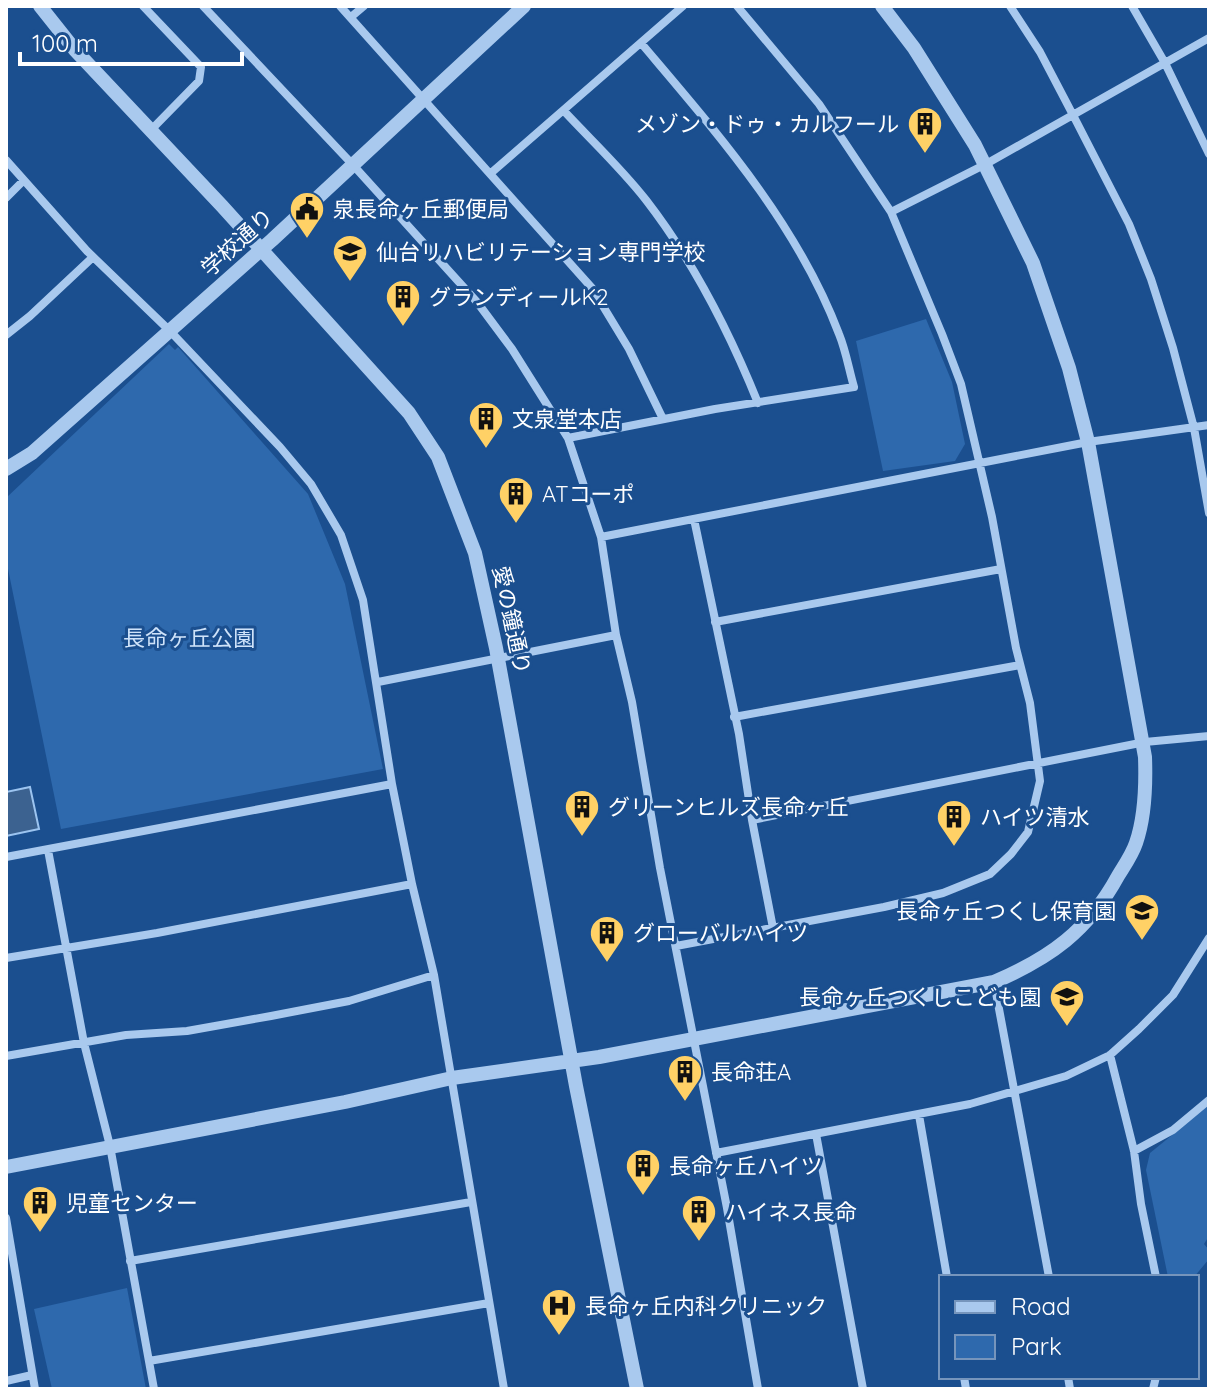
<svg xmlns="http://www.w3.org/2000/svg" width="1215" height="1395" font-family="Quicksand,'Noto Sans JP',sans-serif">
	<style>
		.green { fill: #2e69ad }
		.water { fill: #3c6290; stroke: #9cc4f0; stroke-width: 2 }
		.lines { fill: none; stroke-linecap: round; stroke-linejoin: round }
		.minor { stroke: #a9c9ee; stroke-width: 8 }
		.tertiary { stroke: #a9c9ee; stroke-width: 14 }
		.labels { text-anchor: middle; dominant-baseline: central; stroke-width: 6; stroke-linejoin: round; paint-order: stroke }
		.poi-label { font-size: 22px; fill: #fff; stroke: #1b4f8f; text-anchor: start }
		.street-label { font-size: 22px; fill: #fff; stroke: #1b4f8f }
		.park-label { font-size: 22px; fill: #cfe3fa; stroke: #1b4f8f }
	</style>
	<rect width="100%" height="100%" fill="#1b4f8f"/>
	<!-- green -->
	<path class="green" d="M926 319 952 382 965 444 955 461 883 471 856 341Z
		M169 344 175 350 178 347 308 494 345 584 383 769 61 829 6 559V498Z
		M1209 1105V1236L1204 1244 1209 1250V1259L1194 1277H1168L1146 1170 1150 1153Z
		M127 1288 146 1389H52L34 1309Z"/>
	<!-- water -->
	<path class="water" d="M30 787 39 829 6 836V792Z"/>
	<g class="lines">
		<!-- minor -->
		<path class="minor" d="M143 6 201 67 199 81 151 130
			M203 6 353 165 477 302 512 349 568 438 601 537 616 635 632 702 660 868 727 1208 758 1389
			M340 6 592 288 629 349 663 419
			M1010 6 1040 52 1073 115 1129 224 1151 279 1173 348 1194 428 1209 513
			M1132 6 1165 63 1209 154
			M351 17 364 6
			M564 111C591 140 622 169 646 200 694 262 729 331 758 403
			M6 160 87 251 170 331 280 447 311 484 341 535 363 600 392 784 412 884 434 975 504 1389
			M491 173 683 6
			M6 198 24 180
			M891 212 986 164 1209 38
			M6 335 30 316 93 257
			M568 438 715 409 854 387C849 370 846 351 839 334 797 223 717 133 641 43
			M694 519 739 734 752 820 773 928
			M601 537 1088 442 1209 425
			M715 622 1001 569
			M378 682 616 635
			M734 717 1020 665
			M752 820 1145 742 1209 736
			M48 850 84 1043 110 1146 154 1389
			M6 857 392 784
			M676 946 884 907 943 893 990 874 1011 854 1028 832 1040 781 1030 703 1016 648 992 517 961 384 942 334 891 212 819 104 737 6
			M6 958 157 933 412 884
			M994 982 1049 1277
			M1110 1055 1134 1151 1141 1204 1156 1277
			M6 1056 126 1035 187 1031 271 1016 349 1001 434 975
			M919 1115 947 1277
			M816 1134 863 1389
			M1134 1151 1173 1130 1209 1100
			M716 1153 970 1104 1066 1076 1110 1055 1139 1029 1173 995 1209 938
			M6 1218 35 1389
			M130 1261 471 1202
			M149 1361 489 1303
			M964 1377 966 1389
			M1068 1377 1070 1389
			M6 1381 32 1375
			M1153 1389 1156 1377"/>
		<!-- tertiary -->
		<path class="tertiary" d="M40 6 75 50 222 206 409 413 438 457 475 553 496 648 576 1086 637 1389
			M6 469 32 453 272 240 524 6
			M6 1167 345 1102 452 1078 599 1057 994 982C1050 958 1088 931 1118 876 1124 866 1132 855 1136 843 1145 817 1146 785 1145 757L1088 442 1069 368 1033 263 975 145 914 48 882 6"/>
	</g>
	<!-- icons -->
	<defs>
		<symbol id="building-pin" viewBox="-11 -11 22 30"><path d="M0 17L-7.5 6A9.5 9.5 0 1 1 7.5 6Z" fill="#ffd166" stroke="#1b4f8f"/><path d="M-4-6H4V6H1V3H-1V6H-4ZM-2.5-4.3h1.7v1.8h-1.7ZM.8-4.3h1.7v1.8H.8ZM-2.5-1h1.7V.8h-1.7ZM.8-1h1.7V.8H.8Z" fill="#111"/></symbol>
		<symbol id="civic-pin" viewBox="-11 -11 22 30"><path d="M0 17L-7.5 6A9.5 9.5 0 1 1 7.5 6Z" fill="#ffd166" stroke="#1b4f8f"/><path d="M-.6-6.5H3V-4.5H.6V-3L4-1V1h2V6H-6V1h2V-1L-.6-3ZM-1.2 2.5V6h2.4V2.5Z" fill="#111"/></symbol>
		<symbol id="school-pin" viewBox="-11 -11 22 30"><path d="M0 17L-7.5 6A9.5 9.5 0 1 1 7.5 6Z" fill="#ffd166" stroke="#1b4f8f"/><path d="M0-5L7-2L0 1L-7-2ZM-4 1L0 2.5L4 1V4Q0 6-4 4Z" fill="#111"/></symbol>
		<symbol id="hospital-pin" viewBox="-11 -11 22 30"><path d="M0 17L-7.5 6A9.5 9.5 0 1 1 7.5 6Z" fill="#ffd166" stroke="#1b4f8f"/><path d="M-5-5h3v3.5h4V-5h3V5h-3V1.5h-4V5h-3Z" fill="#111"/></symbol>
	</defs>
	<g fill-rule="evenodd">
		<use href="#building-pin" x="905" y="104" width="40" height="54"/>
		<use href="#civic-pin" x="287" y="189" width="40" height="54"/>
		<use href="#school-pin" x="330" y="232" width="40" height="54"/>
		<use href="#building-pin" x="383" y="277" width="40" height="54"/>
		<use href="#building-pin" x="466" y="399" width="40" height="54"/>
		<use href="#building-pin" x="496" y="474" width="40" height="54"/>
		<use href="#building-pin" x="562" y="787" width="40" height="54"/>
		<use href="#building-pin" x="934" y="797" width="40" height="54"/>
		<use href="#school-pin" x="1122" y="891" width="40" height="54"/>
		<use href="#building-pin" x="587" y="913" width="40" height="54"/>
		<use href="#school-pin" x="1047" y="977" width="40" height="54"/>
		<use href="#building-pin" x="665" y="1052" width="40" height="54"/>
		<use href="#building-pin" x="623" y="1146" width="40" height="54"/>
		<use href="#building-pin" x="20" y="1183" width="40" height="54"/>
		<use href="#building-pin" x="679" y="1192" width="40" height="54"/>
		<use href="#hospital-pin" x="539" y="1286" width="40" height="54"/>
	</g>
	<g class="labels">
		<!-- poi labels -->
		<g class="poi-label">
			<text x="899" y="124" text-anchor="end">メゾン・ドゥ・カルフール</text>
			<text x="333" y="209">泉長命ヶ丘郵便局</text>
			<text x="376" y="252">仙台リハビリテーション専門学校</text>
			<text x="429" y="297">グランディールK2</text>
			<text x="512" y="419">文泉堂本店</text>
			<text x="542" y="494">ATコーポ</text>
			<text x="608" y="807">グリーンヒルズ長命ヶ丘</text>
			<text x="980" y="817">ハイツ清水</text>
			<text x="1116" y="911" text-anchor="end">長命ヶ丘つくし保育園</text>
			<text x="633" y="933">グローバルハイツ</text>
			<text x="1041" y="997" text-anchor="end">長命ヶ丘つくしこども園</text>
			<text x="711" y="1072">長命荘A</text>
			<text x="669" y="1166">長命ヶ丘ハイツ</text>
			<text x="66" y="1203">児童センター</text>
			<text x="725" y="1212">ハイネス長命</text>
			<text x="585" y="1306">長命ヶ丘内科クリニック</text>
		</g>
		<!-- street labels -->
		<g class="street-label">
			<text transform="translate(237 242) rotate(-42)">学校通り</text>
			<text transform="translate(512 620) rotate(78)">愛の鐘通り</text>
		</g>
		<!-- park labels -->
		<g class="park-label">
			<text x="189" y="638">長命ヶ丘公園</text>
		</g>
	</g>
	<!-- border -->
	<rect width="1215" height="1395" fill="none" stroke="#ffffff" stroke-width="16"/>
	<!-- legend -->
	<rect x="939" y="1275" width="260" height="104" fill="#1b4f8f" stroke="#7695bc" stroke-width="2"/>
	<rect x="955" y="1301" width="40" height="12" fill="#a9c9ee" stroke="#7695bc" stroke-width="2"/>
	<text x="1011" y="1315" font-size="24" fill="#ffffff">Road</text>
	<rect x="955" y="1335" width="40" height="24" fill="#2e69ad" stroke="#7695bc" stroke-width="2"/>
	<text x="1011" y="1355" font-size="24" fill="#ffffff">Park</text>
	<!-- scale -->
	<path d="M20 52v12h222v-12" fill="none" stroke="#ffffff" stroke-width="4"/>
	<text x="32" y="52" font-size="24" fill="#ffffff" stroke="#1b4f8f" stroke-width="6" paint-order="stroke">100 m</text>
</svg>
